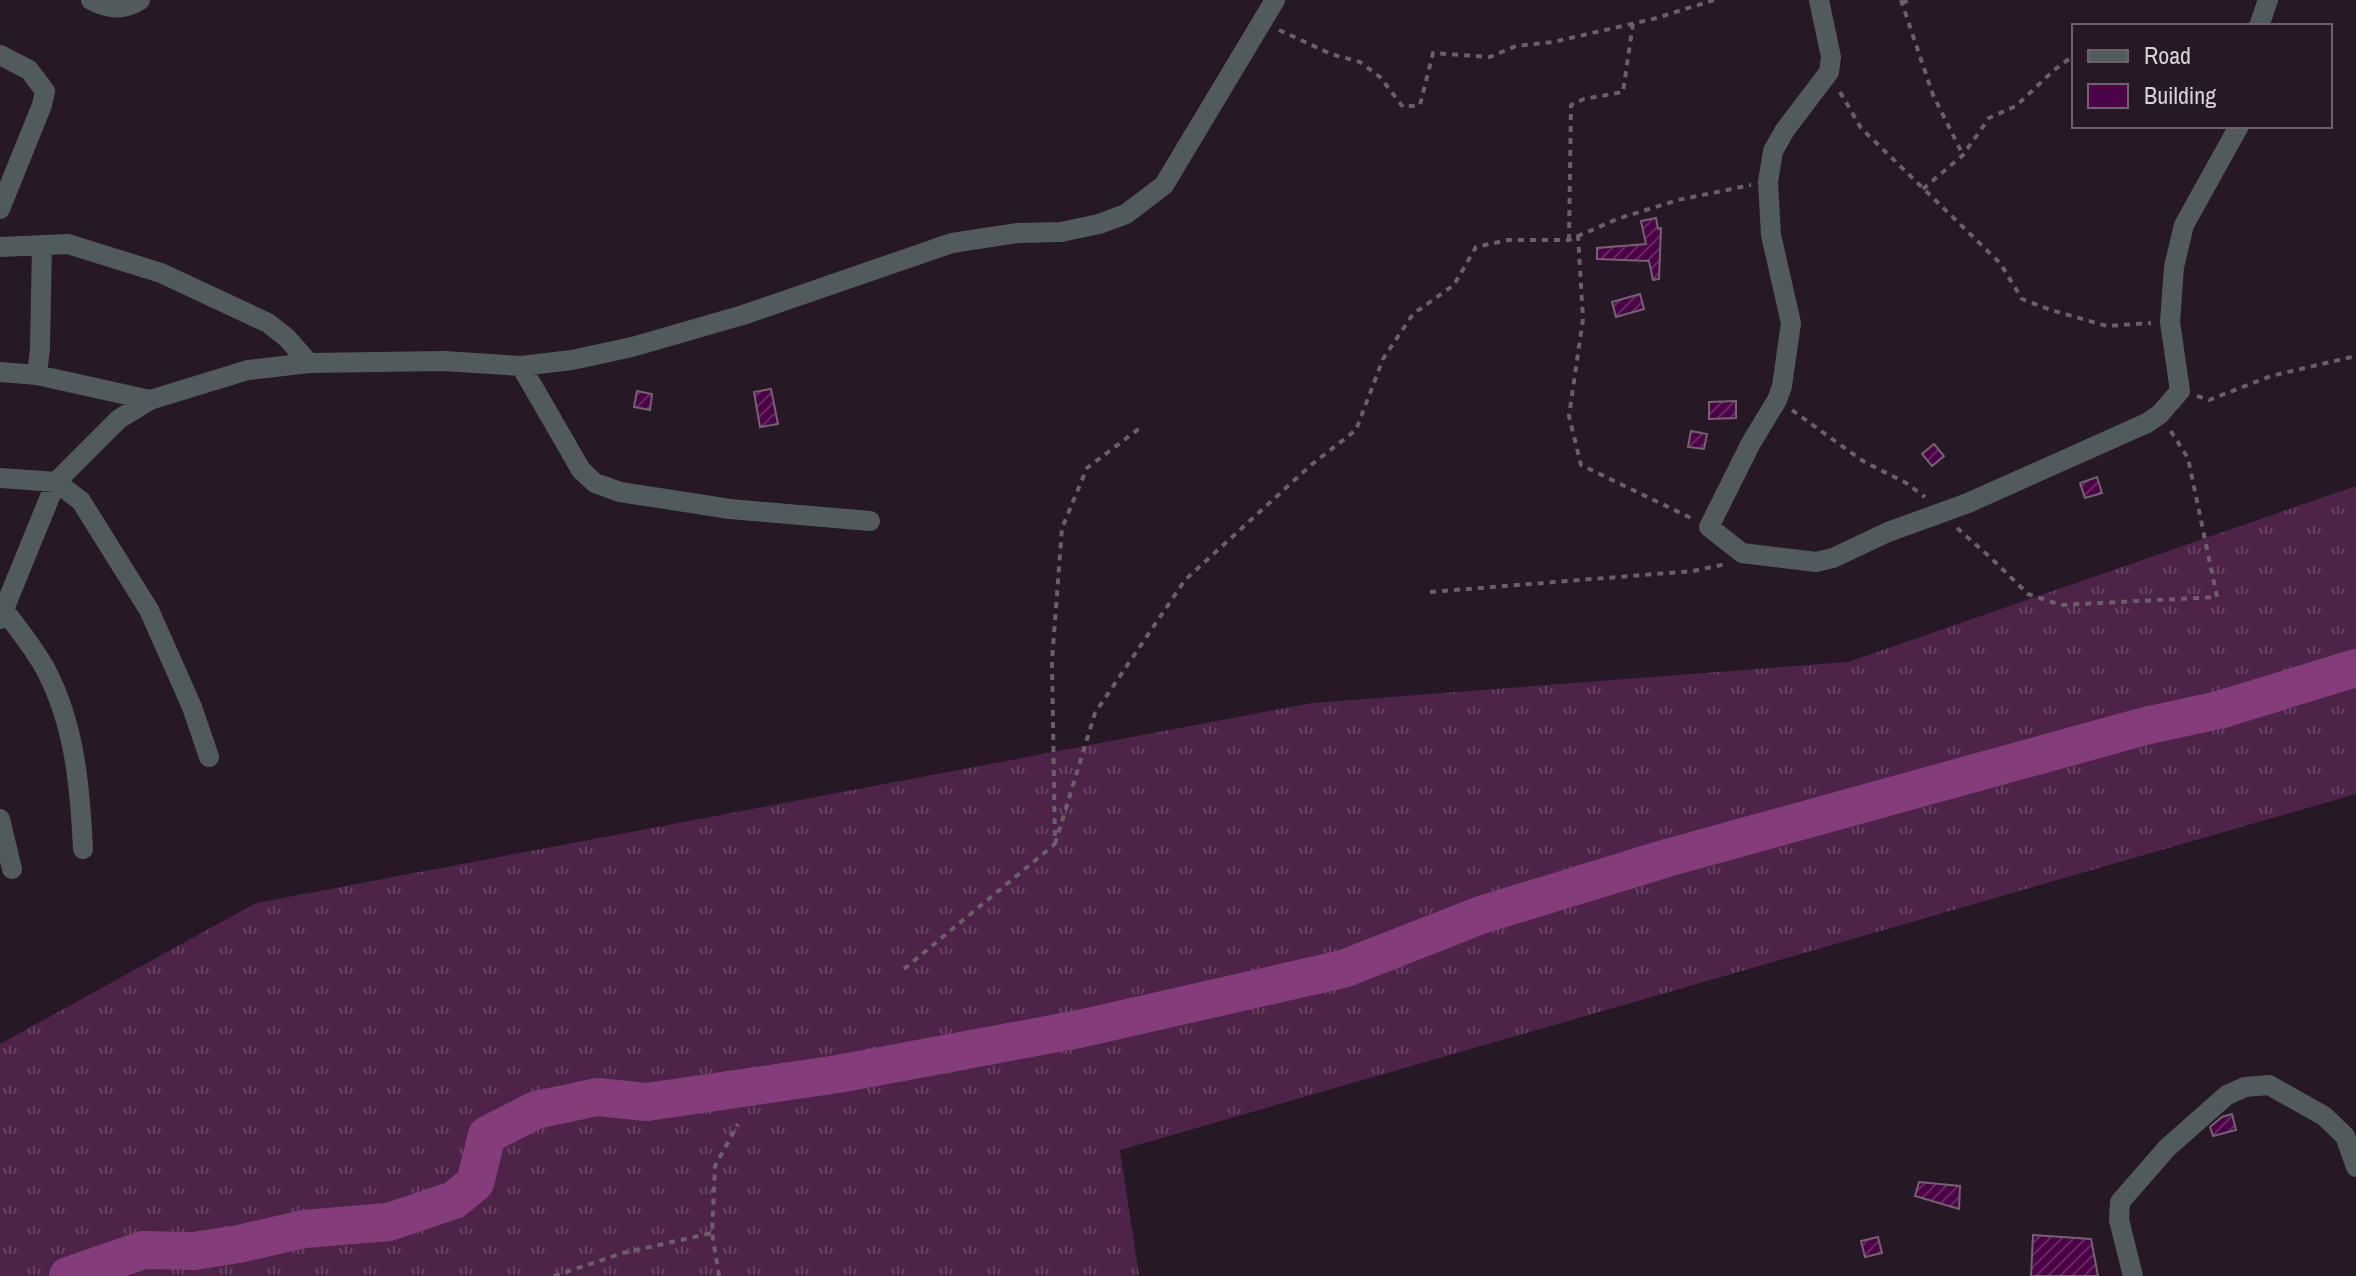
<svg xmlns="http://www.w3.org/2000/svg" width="2356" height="1276" font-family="'Archivo Narrow',sans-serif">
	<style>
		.grass { fill: url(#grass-tufts) }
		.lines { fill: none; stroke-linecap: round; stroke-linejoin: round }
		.river { stroke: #843c7b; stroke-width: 38 }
		.building { fill: url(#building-hatch); stroke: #736270; stroke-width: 2 }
		.path { stroke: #6b5f6a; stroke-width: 4; stroke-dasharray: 6 6; stroke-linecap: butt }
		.street { stroke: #515b5d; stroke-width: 20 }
	</style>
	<defs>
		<pattern id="grass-tufts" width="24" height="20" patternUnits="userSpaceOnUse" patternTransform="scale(2)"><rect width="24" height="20" fill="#4d2448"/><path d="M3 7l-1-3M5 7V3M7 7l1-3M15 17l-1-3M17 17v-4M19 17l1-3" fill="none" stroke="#664362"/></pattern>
		<pattern id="building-hatch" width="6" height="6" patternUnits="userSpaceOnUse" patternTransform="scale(2)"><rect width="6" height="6" fill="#4d0347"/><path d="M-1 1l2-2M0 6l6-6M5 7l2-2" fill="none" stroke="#662761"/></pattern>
	</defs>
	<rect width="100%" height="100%" fill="#261824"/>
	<!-- grass -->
	<path class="grass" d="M2356 486V794L1120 1150 1139 1276H0V1044L256 903 1312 703 1848 662Z"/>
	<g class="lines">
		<!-- river -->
		<path class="river" d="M68 1276 143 1250 194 1251 239 1244 304 1229 389 1222 454 1200 475 1183 487 1135 536 1110 597 1097 647 1102 838 1074 1079 1029 1343 969 1481 915 1667 858 2145 726 2219 710 2356 668"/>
	</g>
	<!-- building -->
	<path class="building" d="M1656 218 1658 229 1661 228 1659 279 1653 280 1649 261 1597 259V248L1646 244 1641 221Z
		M1640 294 1644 309 1616 317 1612 302Z
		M771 389 778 424 760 427 754 392Z
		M637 391 652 394 650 410 634 407Z
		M1736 401V418L1709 419V402Z
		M1691 431 1707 434 1704 449 1688 447Z
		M1934 444 1944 456 1932 466 1922 454Z
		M2097 477 2102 493 2085 498 2080 483Z
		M2232 1114 2236 1130 2213 1136 2210 1127 2222 1117Z
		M1919 1182 1960 1186 1959 1209 1915 1196Z
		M2033 1235 2091 1239 2098 1276H2031Z
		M1878 1237 1882 1253 1865 1257 1861 1241Z"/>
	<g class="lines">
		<!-- path -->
		<path class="path" d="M1901 0 1933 95 1963 155
			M1902 3 1910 0
			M1279 30 1331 54 1360 62 1380 77 1403 107 1420 105 1433 53 1490 57 1516 46 1553 42 1653 19 1714 0
			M1840 92 1861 128 2000 263 2022 299 2051 310 2107 326 2151 323
			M1923 189 1963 155 1989 118 2016 106 2053 71 2074 55
			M1578 235 1583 319 1569 416 1581 465 1691 518
			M1569 240 1571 105 1584 99 1623 92 1633 23
			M2197 396 2209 400 2271 376 2356 356
			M1792 410 1863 461 1906 483 1925 497
			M1957 528 1991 558 2028 594 2061 605 2217 597 2188 458 2170 430
			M1430 592 1693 571 1726 564
			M1055 844 1095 713 1185 580 1311 465 1356 430 1383 359 1413 314 1454 285 1476 247 1508 240H1569L1617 219 1678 200 1751 185
			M904 969 1055 844 1052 661 1062 528 1087 468 1140 428
			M554 1276 623 1253 712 1233
			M719 1276 712 1233 715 1166 738 1124"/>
		<!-- street -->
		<path class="street" d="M91 0C109 9 123 11 140 0
			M1819 0 1831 57 1829 72 1785 130 1773 151 1768 182 1771 235 1791 323 1782 386 1777 400 1751 443 1709 527 1742 553 1816 562 1833 558 1888 532 1968 503 2147 423 2160 414 2180 391 2170 322 2174 267 2184 225 2239 126
			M2259 26 2268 0
			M0 55 29 70 45 91 42 105 0 209
			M0 247 68 244 161 273 268 323 287 338 309 363
			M521 366 581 470 595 483 620 492 730 509 870 521
			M0 372 37 375 150 400
			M37 375 40 348 42 245
			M0 478 56 482 81 501 149 610 192 707 209 757
			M4 610C19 630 35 649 47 672 75 727 80 787 83 849
			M0 619 56 482 119 419 150 400 248 370 309 363 444 361 521 366 572 360 632 347 743 315 952 243 1018 233 1061 232 1099 224 1126 214 1164 185 1275 0
			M0 819 12 869
			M2133 1276 2119 1220 2120 1202 2167 1148 2227 1095 2245 1087 2269 1085 2324 1116 2345 1136 2356 1167"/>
	</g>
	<!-- legend -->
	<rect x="2072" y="24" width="260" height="104" fill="#261824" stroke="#6e626c" stroke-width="2"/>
	<rect x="2088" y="50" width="40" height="12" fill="#515b5d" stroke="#6e626c" stroke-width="2"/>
	<text x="2144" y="64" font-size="24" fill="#d9d0d8">Road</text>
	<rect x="2088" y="84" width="40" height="24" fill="#4d0347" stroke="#6e626c" stroke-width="2"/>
	<text x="2144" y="104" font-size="24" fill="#d9d0d8">Building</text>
</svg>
